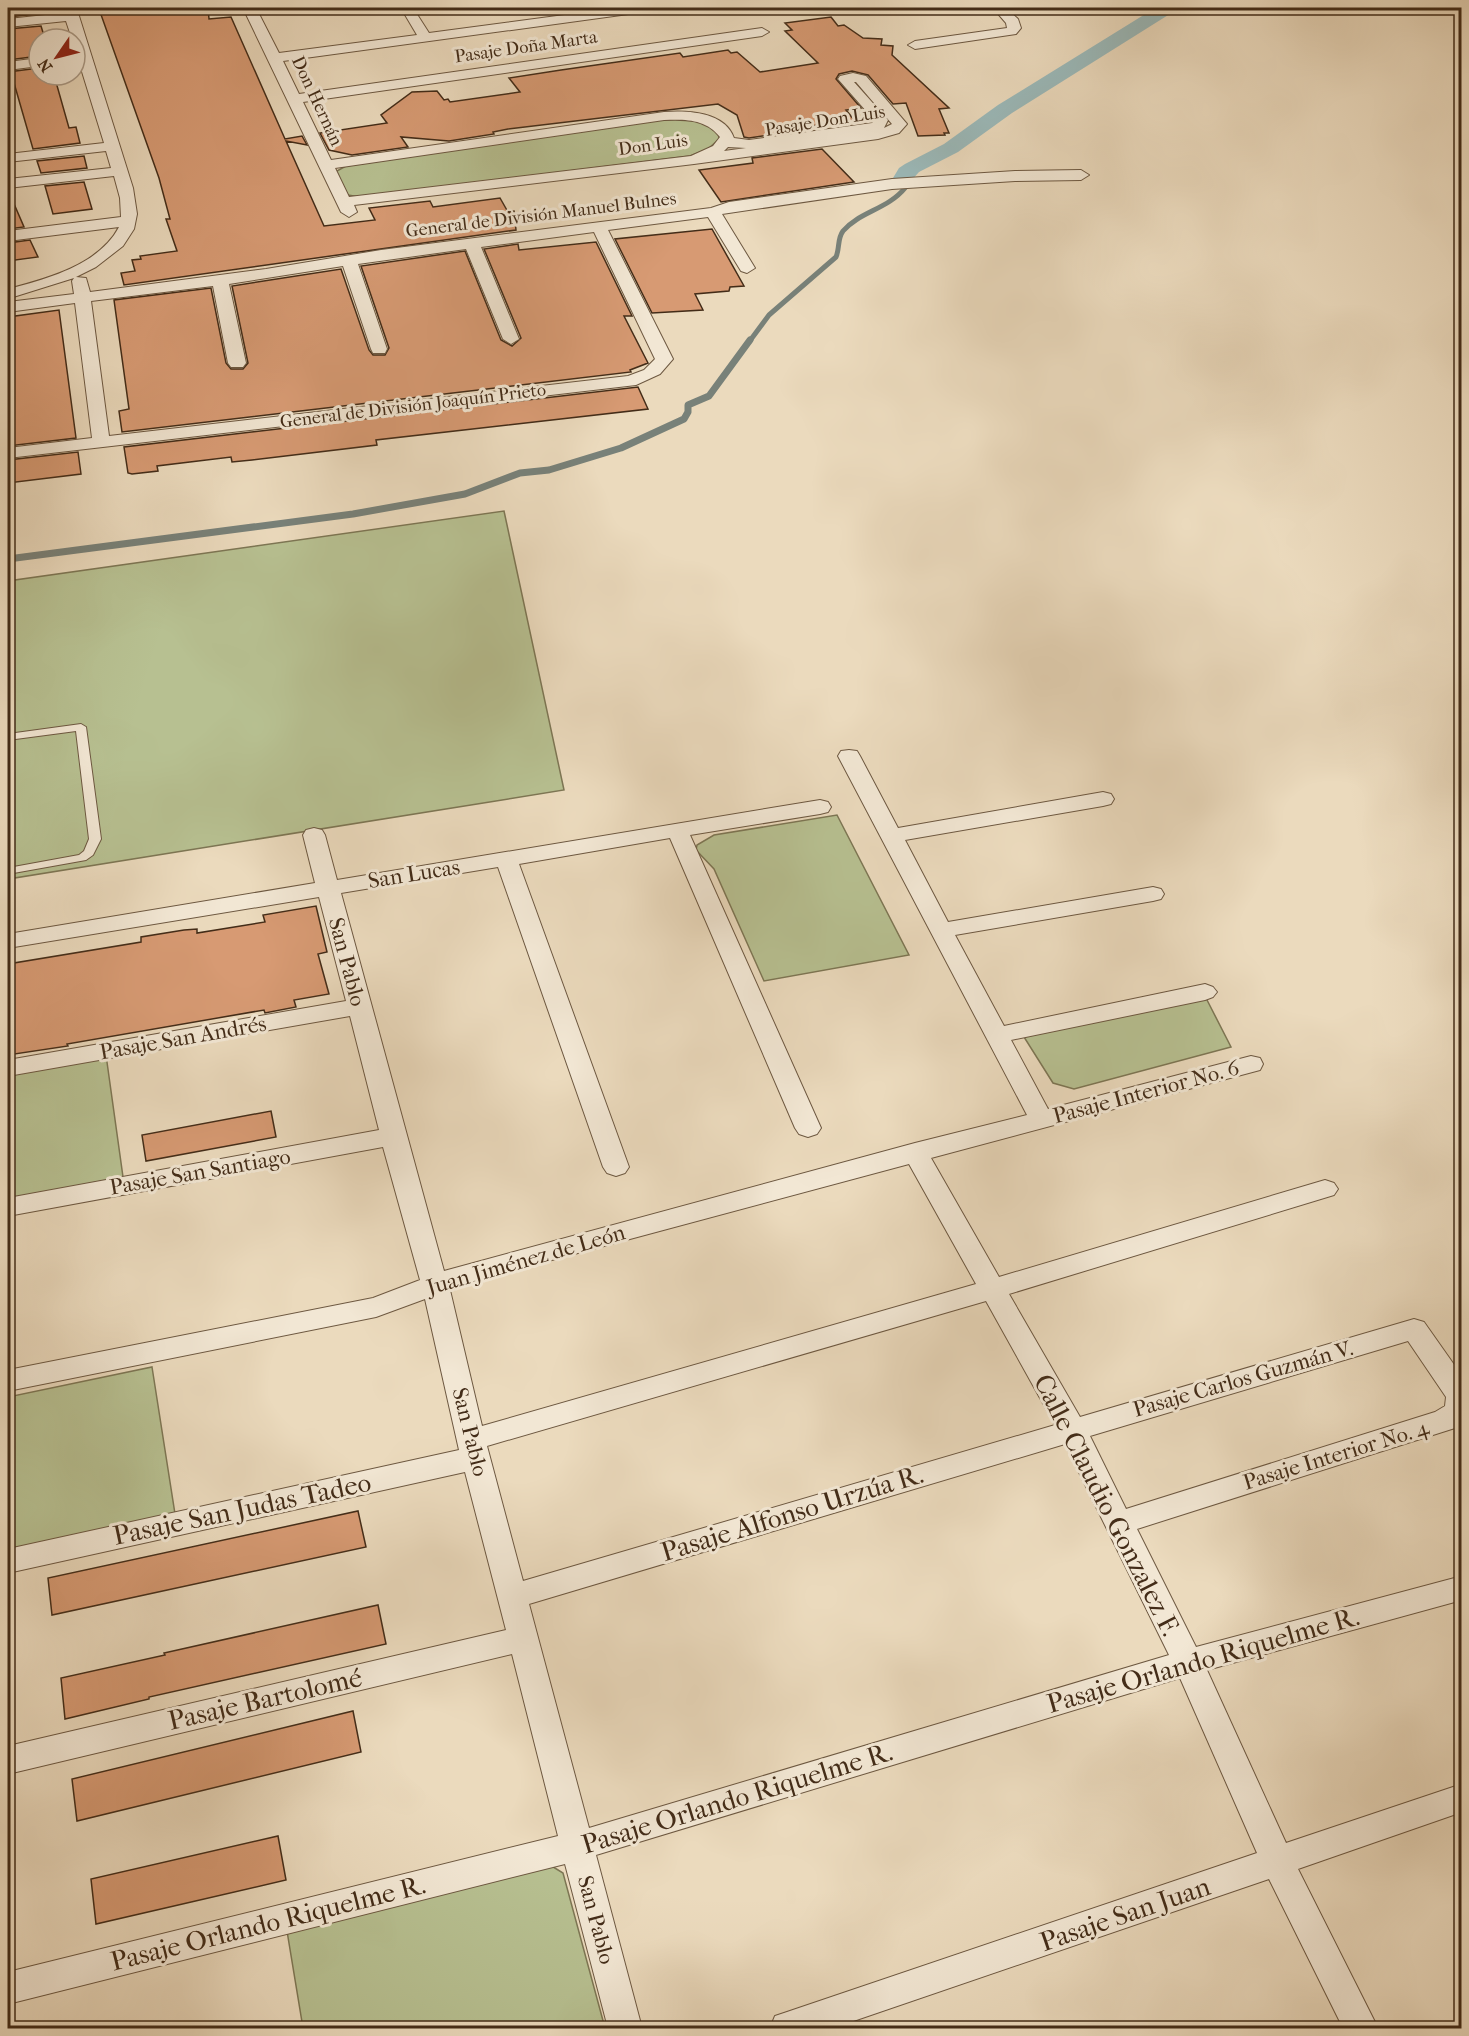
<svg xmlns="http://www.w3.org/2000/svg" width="1469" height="2036" font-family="'IM FELL French Canon',serif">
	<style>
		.green { fill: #b7c091; stroke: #7d7654; stroke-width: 1.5 }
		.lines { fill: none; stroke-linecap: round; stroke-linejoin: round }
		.stream-far1 { stroke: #788179; stroke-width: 5 }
		.stream { stroke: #788179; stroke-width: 7 }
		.canal { fill: #9bb9b9; fill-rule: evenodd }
		.building { fill: #d79a73; stroke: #432c18; stroke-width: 1.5 }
		.lane-casing { stroke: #6d5841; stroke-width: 2 }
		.street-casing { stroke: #6d5841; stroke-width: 2 }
		.lane { fill: #f2e7d4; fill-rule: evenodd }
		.street { fill: #f2e7d4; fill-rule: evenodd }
		.labels { text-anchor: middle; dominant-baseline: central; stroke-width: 6; stroke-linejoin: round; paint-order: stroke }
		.far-street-label { font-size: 18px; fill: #432c18; stroke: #f2e7d4 }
		.street-label { font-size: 22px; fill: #432c18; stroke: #f2e7d4 }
		.near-street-label { font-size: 27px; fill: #432c18; stroke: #f2e7d4 }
	</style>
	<rect width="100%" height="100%" fill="#ebdabd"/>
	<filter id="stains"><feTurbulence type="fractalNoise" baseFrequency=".00333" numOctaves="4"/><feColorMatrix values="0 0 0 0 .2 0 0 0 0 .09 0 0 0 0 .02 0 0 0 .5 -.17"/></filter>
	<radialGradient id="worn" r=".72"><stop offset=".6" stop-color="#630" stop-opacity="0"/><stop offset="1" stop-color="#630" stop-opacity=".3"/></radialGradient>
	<!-- green -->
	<path class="green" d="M684 119 702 122 718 132 719 139 708 149 690 156 360 197 348 195 335 172 346 166 653 120Z
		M504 511 564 790 8 879V581Z
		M837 815 909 955 764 981 714 869 696 850 697 845 714 835Z
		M1206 998 1231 1047 1074 1089 1053 1083 1024 1037Z
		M106 1055 123 1177 8 1199V1072Z
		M152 1367 175 1514 8 1550V1397Z
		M550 1865 563 1873 605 2028H303L287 1931Z"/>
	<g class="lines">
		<!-- stream-far1 -->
		<path class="stream-far1" d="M749 342 769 315 836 257C840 248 837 239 843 231 859 212 888 209 905 188"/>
		<!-- stream -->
		<path class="stream" d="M8 559 353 514 465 494 520 473 549 470 621 448 684 419 688 412V405L709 396 750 340"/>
		<!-- canal -->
		<path class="canal" d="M1155 8H1176L1173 12 1012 113 958 152 919 172 910 182 903 184 896 182 893 178 899 168 905 164 944 144 998 105Z"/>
	</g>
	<!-- building -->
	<path class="building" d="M8 8H35L37 14 8 17Z
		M116 8H208L209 19 231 17 285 139 302 136 307 145 286 141 324 226 375 220 369 208 430 201 433 207 500 198 508 212 514 211 516 230 124 285 121 273 135 271 132 260 141 259 140 256 177 251 166 219H170L159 178 99 9Z
		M831 17 838 26 844 25 863 38 882 39 881 45 893 46 892 55 949 108 939 109 949 133H944L945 135 918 136 906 103 893 104 868 75 852 71 839 74 836 79 861 108 846 110 855 121 801 127 804 130 749 138 744 137 737 115 718 104 508 129 493 132 494 134 449 141 401 137 408 147 352 155 329 150 320 133 387 123 381 115 412 92 437 91 444 100 448 99 450 102 520 92 509 78 561 70 680 53 683 57 728 50 731 53 737 52 760 72 818 63 785 31 792 30 785 23Z
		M41 26 45 39H39V56L8 60V29Z
		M39 68V75H54L69 128 76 127 80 143 33 149 12 76 8 77V72Z
		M822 149 854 182 721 202 699 170 753 163 752 158Z
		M84 156 87 168 41 173 37 161Z
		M84 182 92 209 53 214 45 186Z
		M8 190 24 227 8 229Z
		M712 229 744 286 730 287 729 291 695 294 703 310 652 313 615 239Z
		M30 240 38 257 8 261V243Z
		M596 242 632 316H624L648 363 630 370 631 372 122 432 119 411 129 409 114 300 211 288 226 363 231 369H243L248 363 232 286 341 269 369 350 373 355H385L389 348 361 266 465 251 501 340 512 346 521 338 484 249 518 244 519 250Z
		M59 310 76 438 8 446V317Z
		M638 387 648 409 376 440 377 445 252 460 232 462 231 457 157 466 158 471 132 474 128 473 124 447Z
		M78 452 81 474 8 483V460Z
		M316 906 327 952 318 954 329 994 294 1000 296 1007 265 1013 264 1010 67 1044 68 1046 8 1055V964L141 942V937L184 930 197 929V933L265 922 263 915Z
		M271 1111 276 1137 146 1161 142 1135Z
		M358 1511 366 1547 52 1615 48 1578Z
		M378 1605 386 1644 149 1697V1699L65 1719 61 1678 165 1655 164 1653Z
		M353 1711 361 1752 77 1821 72 1779Z
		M278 1836 286 1880 96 1924 91 1879Z"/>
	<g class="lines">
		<defs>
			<path id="lane" d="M81 724 86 727 101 839 93 855 86 860 8 874V868L79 855 84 851 89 839 76 731 8 740V734Z"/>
			<path id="street" d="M63 8H75L79 16 133 188 137 214 134 229 123 246 96 267 76 277 86 278 90 292 266 269 381 250 711 208 729 202 892 179 1015 171 1081 170 1089 175 1081 180 1015 181 892 189 722 214 755 268 747 273 741 271 708 217 608 230 673 359 660 374 636 385 8 458V448L92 438 75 303 8 312V302L74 294 72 281 74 278 10 298 8 297V289C47 279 99 265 119 227L8 241V231L121 217 120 198 114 176 8 188V179L111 168 106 151 8 162V154L104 143 75 49V39H72L66 21 8 27V19L64 13ZM594 232 655 359 644 370 628 376 109 436 91 301 213 286 228 363 231 367H243L246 363 229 284 343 266 371 349 373 353H385L387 349 358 264 466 249 503 339 511 344 519 339 481 247Z
				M243 8H256L279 53 417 35 401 8H413L429 33 617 8H650L643 12 283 61 299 94 762 28 769 32 762 36 303 102 331 160 664 112C688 110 725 112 734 138L749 140 872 123 874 120 838 79 840 76 853 73 866 76 907 124 899 133 878 139 694 164 354 205 357 212 349 217 341 212ZM854 82H856L892 124 884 128 888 120ZM664 120C685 119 706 119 720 137L713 146 691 156 349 197 335 168ZM728 147 746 148 724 151Z
				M993 8H1006L1018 19 1021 28 1016 34 915 49 908 45 915 41 1007 28 1006 23Z
				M39 58V66L8 70V62Z
				M849 750 857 751 860 756 898 828 1103 792 1111 794 1114 799 1111 804 1103 806 905 840 948 922 1153 887 1161 889 1164 894 1161 899 1153 901 955 935 1004 1026 1205 984 1213 987 1217 992 1213 997 1205 1000 1011 1040 1048 1109 1251 1056 1260 1058 1263 1064 1260 1070 931 1158 999 1277 1325 1180 1334 1183 1338 1189 1334 1195 1009 1294 1080 1417 1414 1319 1424 1322 1462 1376V1424L1455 1428 1137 1529 1196 1647 1462 1576V1600L1207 1670 1286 1843 1462 1784V1812L1298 1869 1378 2028H1343L1269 1879 833 2028H770L775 2016 787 2012 1257 1853 1180 1678 596 1855 642 2028H608L565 1864 8 2004V1972L558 1836 512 1654 8 1774V1746L506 1630 465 1472 8 1573V1549L459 1450 425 1299 376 1317 8 1391V1370L373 1298 420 1280 383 1147 8 1216V1198L379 1130 350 1016 8 1076V1060L346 1001 319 897 8 948V934L315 883 303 835 306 830 314 828 322 830 325 835 337 880 820 800 828 802 831 807 828 812 820 814 690 835 821 1128 817 1134 808 1137 799 1134 795 1128 670 838 519 864 629 1167 625 1173 616 1176 607 1173 603 1167 498 867 341 893 444 1271 915 1143 1027 1115 838 756 841 751ZM909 1164 976 1284 482 1426 450 1290 474 1281ZM986 1301 1055 1425 523 1581 487 1446ZM1408 1341 1446 1397 1445 1406 1435 1412 1126 1509 1090 1436ZM1065 1444 1169 1655 589 1828 529 1604Z"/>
		</defs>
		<!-- lane casing -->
		<use href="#lane" class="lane-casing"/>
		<!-- street casing -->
		<use href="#street" class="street-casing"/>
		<!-- lane -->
		<use href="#lane" class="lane"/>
		<!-- street -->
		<use href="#street" class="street"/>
	</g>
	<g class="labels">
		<!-- far-street labels -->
		<g class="far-street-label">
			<text transform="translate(526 47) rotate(-8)">Pasaje Doña Marta</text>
			<text transform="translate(317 101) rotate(65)">Don Hernán</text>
			<text transform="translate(825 121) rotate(-9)">Pasaje Don Luis</text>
			<text transform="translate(653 145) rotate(-8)">Don Luis</text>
			<text transform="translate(541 215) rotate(-7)">General de División Manuel Bulnes</text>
			<text transform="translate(413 406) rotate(-7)">General de División Joaquín Prieto</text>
		</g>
		<!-- street labels -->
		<g class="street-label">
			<text transform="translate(414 874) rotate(-9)">San Lucas</text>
			<text transform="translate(347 962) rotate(75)">San Pablo</text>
			<text transform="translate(183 1038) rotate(-10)">Pasaje San Andrés</text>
			<text transform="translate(1146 1092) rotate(-15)">Pasaje Interior No. 6</text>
			<text transform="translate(200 1172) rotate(-10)">Pasaje San Santiago</text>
			<text transform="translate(526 1260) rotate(-16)">Juan Jiménez de León</text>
			<text transform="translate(1243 1379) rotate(-16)">Pasaje Carlos Guzmán V.</text>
			<text transform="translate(470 1432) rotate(76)">San Pablo</text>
			<text transform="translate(1336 1455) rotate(-17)">Pasaje Interior No. 4</text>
			<text transform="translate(596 1920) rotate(75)">San Pablo</text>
		</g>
		<!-- near-street labels -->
		<g class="near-street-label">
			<text transform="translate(1107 1505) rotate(63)">Calle Claudio Gonzalez F.</text>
			<text transform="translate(242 1509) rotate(-12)">Pasaje San Judas Tadeo</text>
			<text transform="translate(792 1513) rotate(-17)">Pasaje Alfonso Urzúa R.</text>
			<text transform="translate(1203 1660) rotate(-16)">Pasaje Orlando Riquelme R.</text>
			<text transform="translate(265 1699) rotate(-13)">Pasaje Bartolomé</text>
			<text transform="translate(737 1798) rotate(-17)">Pasaje Orlando Riquelme R.</text>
			<text transform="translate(1125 1914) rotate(-19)">Pasaje San Juan</text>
			<text transform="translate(268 1923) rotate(-14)">Pasaje Orlando Riquelme R.</text>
		</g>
	</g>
	<!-- margin -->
	<rect width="1469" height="2036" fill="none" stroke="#ebdabd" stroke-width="30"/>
	<rect x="9" y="9" width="1451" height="2018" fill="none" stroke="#432c18" stroke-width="3"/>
	<rect x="15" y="15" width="1439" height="2006" fill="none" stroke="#432c18" stroke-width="1.5"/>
	<!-- north arrow -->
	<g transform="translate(57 57) rotate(235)"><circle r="28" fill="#f2e7d4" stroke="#ac9c89" stroke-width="1.5"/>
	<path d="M0-4.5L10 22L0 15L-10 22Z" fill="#8f2418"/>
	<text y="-9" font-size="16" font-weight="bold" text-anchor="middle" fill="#432c18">N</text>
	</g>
	<rect width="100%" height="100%" filter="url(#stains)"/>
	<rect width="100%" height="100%" fill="url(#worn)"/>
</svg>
